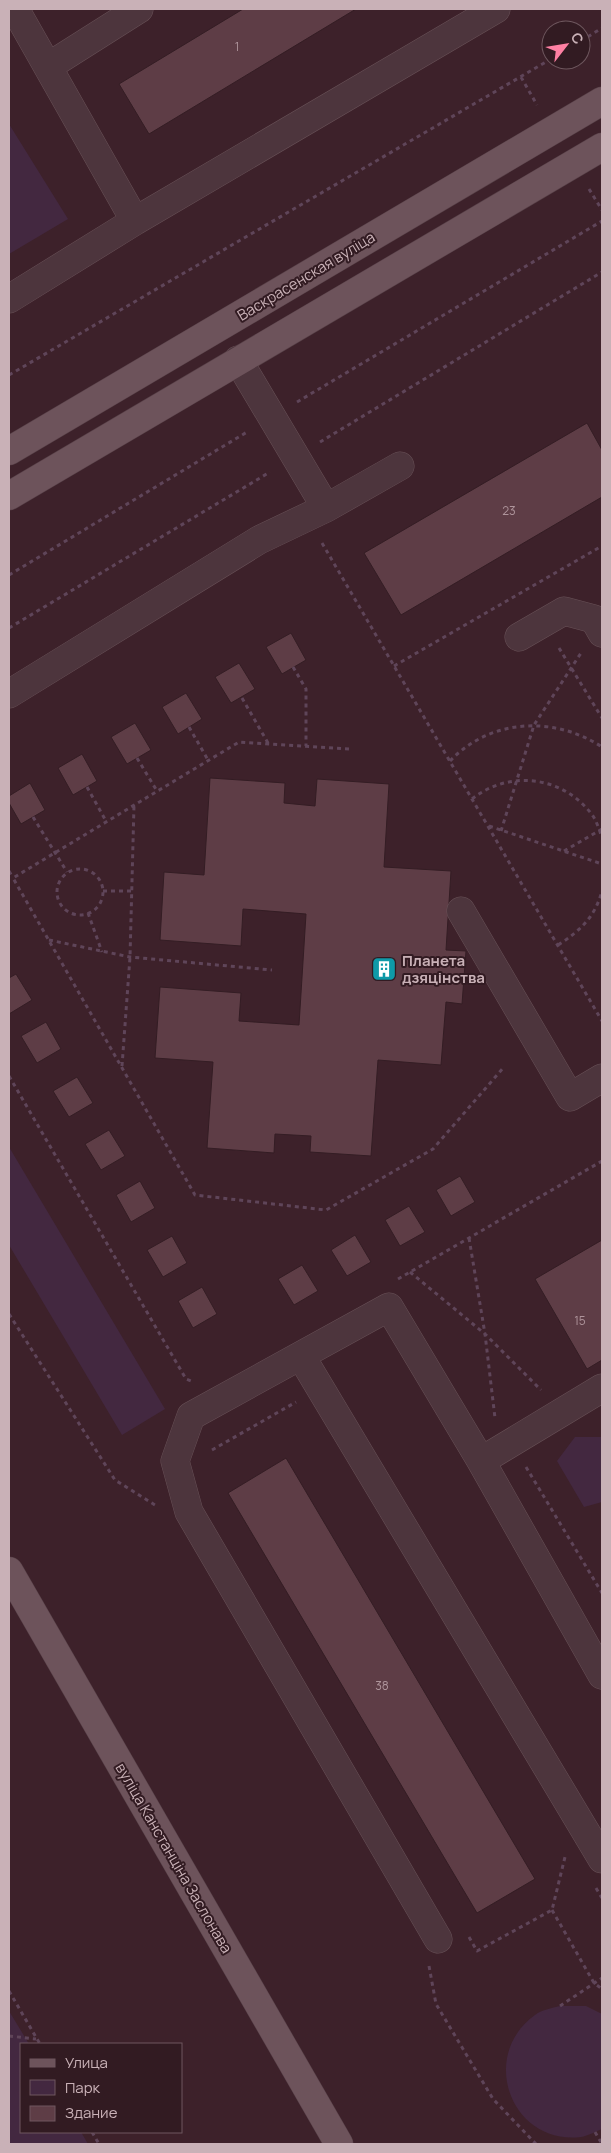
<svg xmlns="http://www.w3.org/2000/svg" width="611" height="2153" font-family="Manrope,sans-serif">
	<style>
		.green { fill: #432840 }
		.building { fill: #5e3d46; stroke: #341d24 }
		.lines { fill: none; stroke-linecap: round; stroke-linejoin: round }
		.minor-casing { stroke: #685157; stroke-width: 29 }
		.major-casing { stroke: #563f46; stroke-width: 29 }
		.path { stroke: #5f4559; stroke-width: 3; stroke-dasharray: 4 4; stroke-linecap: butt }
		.minor { stroke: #4d353d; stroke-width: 28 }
		.major { stroke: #6d535b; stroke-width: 28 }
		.labels { text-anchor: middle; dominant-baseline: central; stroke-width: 4; stroke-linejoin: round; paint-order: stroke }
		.number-label { font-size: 12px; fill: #ae949b }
		.street-label { font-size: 15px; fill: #c9b1b7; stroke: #321b22 }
		.poi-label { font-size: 15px; font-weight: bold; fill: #c9b1b7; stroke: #321b22; text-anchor: start }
	</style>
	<rect width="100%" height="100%" fill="#3d212a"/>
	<!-- green -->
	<path class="green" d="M9 124 68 219 9 254Z
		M9 1147 165 1409 122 1435 9 1245Z
		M575 1437H602V1502L584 1507 557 1461Z
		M560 2006H586L602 2014V2129C596 2131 588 2136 581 2137 511 2145 478 2056 535 2015 541 2010 552 2008 560 2006Z
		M9 2011 29 2044H21V2132H81L88 2144H9Z"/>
	<!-- building -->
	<path class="building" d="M243 9H356L149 134 119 84Z
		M587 423 602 450V497L401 615 364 553Z
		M291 633 306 660 282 674 266 647Z
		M239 663 255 689 231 703 215 677Z
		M186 693 202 719 178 734 162 707Z
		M135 723 151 750 127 764 111 737Z
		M82 754 97 781 73 795 58 768Z
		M210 778 285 783 284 803 315 806 317 779 389 784 384 867 451 871 446 950 466 951 462 1004 446 1002 441 1065 378 1060 371 1156 310 1152 311 1136 275 1134 274 1153 207 1148 213 1062 155 1058 160 987 241 993 239 1021 299 1025 306 914 243 909 241 946 160 940 164 872 204 875Z
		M30 783 45 810 21 824 9 803V796Z
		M16 974 32 1000 9 1014V978Z
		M46 1022 61 1049 37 1063 21 1036Z
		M77 1077 93 1103 69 1117 53 1091Z
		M109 1130 125 1156 101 1170 85 1144Z
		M460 1176 475 1202 451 1216 436 1190Z
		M140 1181 155 1208 131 1222 116 1195Z
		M409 1206 425 1232 400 1246 385 1220Z
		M355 1235 371 1262 347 1276 331 1250Z
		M172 1236 187 1263 163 1277 147 1250Z
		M602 1240V1360L587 1369 535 1279Z
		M302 1265 318 1291 294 1305 278 1279Z
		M202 1287 217 1314 193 1328 178 1301Z
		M286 1458 535 1879 477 1913 228 1493Z"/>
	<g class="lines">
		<defs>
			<path id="minor" d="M15 9 135 221
				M49 66 139 9
				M9 299 135 221 496 9
				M238 360 326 508 400 466
				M519 637 564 611 594 619 602 633
				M9 694 259 540 326 508
				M461 911 570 1097 602 1078
				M301 1356 602 1859
				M481 1461 602 1388
				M438 1939 189 1512 175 1461 191 1416 389 1307 481 1461 602 1675"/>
			<path id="major" d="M9 451 602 101
				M9 496 602 147
				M9 1571 339 2144"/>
		</defs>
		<!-- minor casing -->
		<use href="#minor" class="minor-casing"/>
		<!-- major casing -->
		<use href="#major" class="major-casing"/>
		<!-- path -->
		<path class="path" d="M581 41 602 28
			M521 77 537 105
			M589 189 602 210
			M9 375 551 59
			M297 402 602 221
			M320 442 602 272
			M322 543 602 1021
			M9 575 247 432
			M9 628 270 472
			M559 648 602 718
			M394 666 602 546
			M293 667 306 689V746
			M242 698 268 743
			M189 727 208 760
			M349 749 239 742 13 878 195 1195 326 1210 433 1149 504 1067
			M137 758 157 791
			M450 761C490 719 553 715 602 747
			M87 787 106 821
			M472 799C510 769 564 776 593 816 597 822 599 830 602 837
			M33 817 67 872
			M489 826 602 864
			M501 831 534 725 581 653
			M564 851 602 829
			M57 892a23 23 0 1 1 46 0a23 23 0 1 1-46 0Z
			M9 871 13 878
			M103 891H131
			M88 913 102 952
			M49 940 130 957 272 970
			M558 945C580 931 595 917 602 891
			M122 1066 130 957 134 805
			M9 1076 186 1379 191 1381
			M469 1238 485 1334 495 1418
			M410 1272 485 1334 541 1390
			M398 1279 602 1161
			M9 1314 115 1480 155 1505
			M212 1450 296 1402
			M526 1467 602 1593
			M596 1888 602 1898
			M552 1910 594 1983 602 1989
			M469 1937 477 1951 552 1910 565 1857
			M429 1966 436 2004 493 2099 536 2144
			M9 1991 40 2044
			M560 2006 602 1978
			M9 2036 36 2039
			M92 2132 99 2144
			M595 2132 602 2144"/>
		<!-- minor -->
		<use href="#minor" class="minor"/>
		<!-- major -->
		<use href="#major" class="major"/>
	</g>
	<!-- icons -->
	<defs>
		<symbol id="building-square" viewBox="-11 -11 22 22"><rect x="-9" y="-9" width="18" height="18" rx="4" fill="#0f9aa8" stroke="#321b22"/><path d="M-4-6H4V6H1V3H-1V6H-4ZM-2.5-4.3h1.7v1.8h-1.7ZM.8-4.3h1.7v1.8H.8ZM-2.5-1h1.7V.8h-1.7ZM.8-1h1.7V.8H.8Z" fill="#fff"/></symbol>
	</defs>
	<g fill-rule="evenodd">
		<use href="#building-square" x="370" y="955" width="28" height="28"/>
	</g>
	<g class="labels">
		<!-- number labels -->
		<g class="number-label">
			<text x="237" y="46">1</text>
			<text x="509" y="510">23</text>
			<text x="580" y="1320">15</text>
			<text x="382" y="1685">38</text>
		</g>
		<!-- street labels -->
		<g class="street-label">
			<text transform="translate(306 276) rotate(-31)">Васкрасенская вуліца</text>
			<text transform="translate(174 1858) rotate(60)">вуліца Канстанціна Заслонава</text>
		</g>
		<!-- poi labels -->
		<g class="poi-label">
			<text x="402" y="960">Планета<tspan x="402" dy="17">дзяцінства</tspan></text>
		</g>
	</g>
	<!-- border -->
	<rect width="611" height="2153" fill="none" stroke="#c9b1b7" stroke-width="20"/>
	<!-- legend -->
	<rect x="20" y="2043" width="162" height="90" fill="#321b22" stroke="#6e575e"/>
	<rect x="30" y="2059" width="25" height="8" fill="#6d535b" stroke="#6e575e"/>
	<text x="65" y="2068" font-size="15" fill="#c9b1b7">Улица</text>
	<rect x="30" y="2080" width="25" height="15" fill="#432840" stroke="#6e575e"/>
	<text x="65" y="2093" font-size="15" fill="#c9b1b7">Парк</text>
	<rect x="30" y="2106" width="25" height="15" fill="#5e3d46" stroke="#6e575e"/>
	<text x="65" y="2118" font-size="15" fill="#c9b1b7">Здание</text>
	<!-- north arrow -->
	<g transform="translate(566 45) rotate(59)"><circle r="24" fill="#321b22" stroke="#6e575e"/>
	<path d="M0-4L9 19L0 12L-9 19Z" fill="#fe80a3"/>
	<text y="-8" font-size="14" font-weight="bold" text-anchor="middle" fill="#c9b1b7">С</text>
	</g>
</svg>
